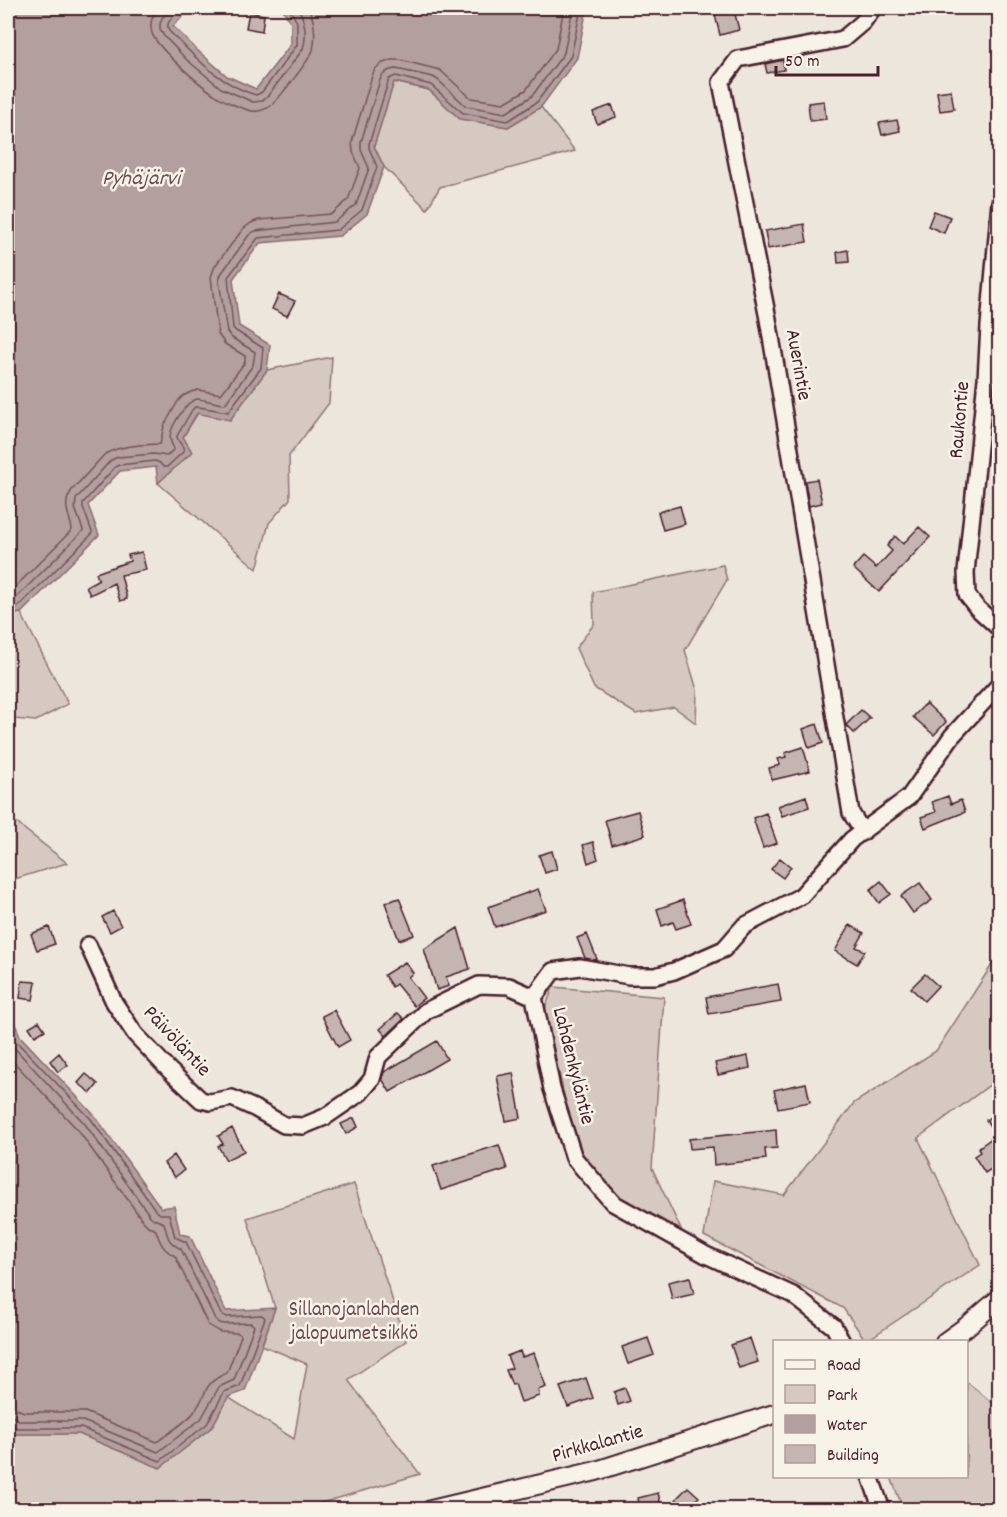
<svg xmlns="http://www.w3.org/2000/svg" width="1007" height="1517" font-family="Dekko,sans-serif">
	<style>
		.green { fill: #d5c9c2; stroke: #907476; stroke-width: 1.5 }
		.water { fill: #b39f9d; stroke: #896c6f; stroke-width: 1.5 }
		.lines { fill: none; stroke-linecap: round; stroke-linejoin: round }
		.shore { stroke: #745259; stroke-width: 1.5 }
		.building { fill: #c4b5b0; stroke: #4a1f2b; stroke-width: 1.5 }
		.minor-casing { stroke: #4a1f2b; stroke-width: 20 }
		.tertiary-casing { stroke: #4a1f2b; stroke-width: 22 }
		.minor { stroke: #f7f3e8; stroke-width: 15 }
		.tertiary { stroke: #f7f3e8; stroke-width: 18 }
		.labels { text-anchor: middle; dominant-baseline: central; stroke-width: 5; stroke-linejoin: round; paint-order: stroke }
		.street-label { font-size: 21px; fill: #4a1f2b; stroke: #f7f3e8 }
		.park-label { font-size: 21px; fill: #6d4a51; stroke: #f7f3e8 }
		.water-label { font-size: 22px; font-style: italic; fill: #6f4c53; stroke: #f7f3e8 }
	</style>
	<rect width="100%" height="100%" fill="#ece6dd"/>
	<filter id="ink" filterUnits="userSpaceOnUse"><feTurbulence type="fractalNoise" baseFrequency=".0167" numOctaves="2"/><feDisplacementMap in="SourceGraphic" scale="12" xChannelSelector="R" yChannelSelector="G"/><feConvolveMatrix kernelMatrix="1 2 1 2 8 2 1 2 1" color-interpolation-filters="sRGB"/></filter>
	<g filter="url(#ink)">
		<!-- green -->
		<path class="green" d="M394 82 429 90 460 119 508 127 541 107 575 151 440 187 427 209 384 167 374 146Z
			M332 357 329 403 289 456 290 499 269 523 257 569 158 483 192 452 183 437 198 413 230 420 267 370Z
			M723 565 727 580 685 650 697 690 696 723 674 707 636 714 594 688 576 648 594 624 593 592Z
			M21 613 68 704 36 721 14 719 8 713V615Z
			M8 817H9L67 863 8 881Z
			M997 957H1000L999 1078 918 1138 980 1265 866 1341 843 1308 704 1236 713 1181 784 1195 854 1103 936 1051Z
			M553 987 664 997 652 1168 683 1234 612 1196 574 1141 545 1009Z
			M354 1184 406 1341 348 1380 420 1474 301 1509H8V1423L12 1434H79L160 1468 212 1427 228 1397 294 1439 307 1364 262 1345 275 1308 247 1218Z
			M967 1382 999 1408V1509H903L891 1477 966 1476Z"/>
		<!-- water -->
		<path class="water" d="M8 8H187L182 17 173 26 197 50 227 76 256 89 291 44V23L282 8H587L577 58 541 107 508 127 460 119 429 90 394 82 374 146 384 167 367 214 340 236 260 243 233 279 239 326 270 345 267 370 230 420 197 413 183 437 192 452 158 483 156 467 120 471 88 505 99 535 21 613 8 615Z
			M8 1006 20 1036 95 1116 161 1208 174 1206 180 1234 190 1236 226 1311 275 1308 245 1391 228 1397 212 1427 160 1468 79 1434H12L8 1423Z"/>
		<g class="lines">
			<!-- shore -->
			<path class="shore" d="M159 8C153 14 149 23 152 33 156 47 200 85 214 94 222 100 242 109 252 111 260 112 267 109 273 104 282 94 309 61 313 50 316 37 315 19 308 8
				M172 8 162 18 160 24V30L164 36 187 60 221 88 253 102 262 101 267 97 303 49C307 35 305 20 298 8
				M180 8C176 16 164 21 169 31 195 57 220 85 256 95L262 92 297 45V22L289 8
				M8 592 11 591 72 530C70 514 61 506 72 490L104 455C117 445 143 445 160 444L164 426 178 401 183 396 191 392 198 390 221 394 245 362V356L225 344 218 334 211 277 215 266 243 229 251 223 259 220 332 214 348 200 360 168 353 152 352 142 372 76 375 69 383 63 392 60H400L440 70 471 98 504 103 526 90 556 49 564 8
				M8 601 15 599 82 532 83 530 75 508 76 499 111 460 118 457 154 454 167 456 174 449C172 445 170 441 170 436 171 426 187 400 197 399 206 399 216 404 225 404L253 365 255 352 232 338 227 332 219 281 221 274 249 235 255 231 335 222 356 205 369 168 361 150V142L380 80C383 73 388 69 396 69L433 77 438 80 466 106 506 113 532 96 564 53 573 8
				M8 609 18 607 91 535 92 532 83 507V503L115 467 119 465 155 461 160 463 163 467H167L184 451C184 445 177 442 177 436L192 410 195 407H199L228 412 261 368 263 348 236 331 233 328 228 277 258 238 338 230 362 210 377 167 369 148V144L389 79 396 76 431 85 463 113 508 121 537 102 571 56 581 8
				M8 1022 15 1040 91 1119 156 1211 160 1214H169L175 1237 186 1242 221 1314 227 1317 262 1315 265 1318 240 1386 224 1392 207 1424 160 1461 81 1428H17L12 1424H8
				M8 1041 85 1124 150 1216 154 1219 164 1223C168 1237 167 1242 181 1249L215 1319 219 1323 225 1324 251 1323 254 1326 234 1380 219 1387 201 1419 158 1452 83 1421H21L14 1417 8 1416
				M8 1056 78 1130 143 1221 148 1226 156 1230C160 1243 163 1250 175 1256L208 1325 220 1332 238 1333 241 1336 227 1373C201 1384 209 1393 194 1412 189 1420 166 1435 157 1442L85 1412H24L15 1408 8 1407"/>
		</g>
		<!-- building -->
		<path class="building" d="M734 10 739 30 720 35 715 15Z
			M249 12 264 15 262 31 246 28Z
			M783 60 784 70 767 73 765 64Z
			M951 90 954 109 940 111 937 92Z
			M824 101 826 119 810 121 808 103Z
			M612 105 616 117 597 124 593 112Z
			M897 120 900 131 882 135 879 123Z
			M934 211 950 217 944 233 928 226Z
			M804 224 807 242 768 249 765 231Z
			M848 250 849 262 838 263 837 252Z
			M279 294 295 301 287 316 272 309Z
			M817 479 822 503 809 506 805 481Z
			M680 506 685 524 663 530 658 512Z
			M919 527 930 537 879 592 853 568 863 557 876 568 892 551 887 546 895 536 903 544Z
			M142 552 146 570 121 575 127 599 120 601 114 583 90 595 86 586 99 579H98L96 573 130 561 128 555Z
			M926 703 946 722 934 735 913 717Z
			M861 710 870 718 854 733 846 725Z
			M817 724 823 743 809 748 803 729Z
			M803 747 810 771 772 780 769 768 780 765 778 759 786 757 785 753Z
			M806 796 809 807 782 816 778 806Z
			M948 796 951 804 961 800 965 812 925 828 921 817 936 812 932 802Z
			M638 811 645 835 612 845 605 820Z
			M766 813 777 843 763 848 753 818Z
			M593 842 598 859 588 863 583 845Z
			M552 851 557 869 545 873 539 855Z
			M780 858 791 867 783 878 771 869Z
			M881 881 891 894 879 903 870 890Z
			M920 883 932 900 913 913 901 896Z
			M538 889 546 910 495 927 488 907Z
			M399 898 414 935 399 940 385 903Z
			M683 900 691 924 676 929 673 922 662 926 657 909Z
			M113 911 121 926 110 932 102 917Z
			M850 925 864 933 856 947 865 951 857 964 835 951Z
			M49 927 55 944 37 950 31 934Z
			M458 928 470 969 446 977 449 986 437 990 424 949Z
			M587 934 597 959 594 960 585 958 577 938Z
			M405 962 413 973 408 977 424 998 414 1006 396 984 392 987 384 975Z
			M925 974 938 986 924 1001 911 988Z
			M22 981 36 982 33 1000 20 998Z
			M778 984 781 1002 709 1014 706 997Z
			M334 1010 350 1040 338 1047 322 1016Z
			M398 1013 404 1019 386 1036 380 1029Z
			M39 1021 45 1030 35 1036 29 1027Z
			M437 1041 447 1059 390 1092 382 1079 384 1072Z
			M59 1053 68 1065 58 1072 50 1061Z
			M748 1056 750 1068 718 1075 715 1063Z
			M513 1073 521 1118 506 1121 497 1076Z
			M86 1074 98 1084 91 1093 78 1083Z
			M806 1083 810 1102 778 1108 774 1090Z
			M999 1111V1164L985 1173 974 1156 980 1152 978 1148 996 1135 986 1120Z
			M354 1118 358 1127 346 1134 341 1124Z
			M232 1128 244 1151 226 1160 218 1146 223 1144 218 1136Z
			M776 1130 777 1148 765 1149 766 1159 714 1165 713 1147 690 1149 689 1139Z
			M499 1145 507 1169 441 1190 433 1166Z
			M174 1155 184 1170 175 1177 164 1163Z
			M690 1277 694 1294 672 1299 668 1282Z
			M648 1338 654 1355 628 1364 622 1347Z
			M750 1338 758 1362 739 1368 731 1345Z
			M520 1351 522 1357 534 1353 546 1387 538 1390 539 1396 521 1402 515 1384 512 1385 506 1370 512 1368 507 1356Z
			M586 1378 593 1398 568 1407 560 1387Z
			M625 1388 630 1401 618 1405 614 1392Z
			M688 1487 699 1497 686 1509 676 1499Z
			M658 1493 662 1509H640L638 1498Z"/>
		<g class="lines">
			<defs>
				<path id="minor" d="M1000 202 989 326 986 379 966 572 967 595 977 608 1000 629
					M863 832 851 813 768 319 721 82 738 59 843 39 863 22 873 8
					M88 945 114 1002 135 1034 169 1070 201 1100 210 1102 232 1098 256 1109 284 1125 303 1126 325 1117 360 1093 372 1079 378 1057 426 1011 479 985 509 986 534 997
					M842 1342 834 1327 793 1295 706 1255 613 1203 574 1158 552 1089 534 997 553 971 580 967 629 976H655L674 971 724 949 744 926 801 896 852 839 909 797 952 736 1000 684
					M870 1476 882 1510"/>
				<path id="tertiary" d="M945 1342 966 1327 1000 1298
					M431 1510 596 1471 774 1414"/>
			</defs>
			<!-- minor casing -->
			<use href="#minor" class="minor-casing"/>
			<!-- tertiary casing -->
			<use href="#tertiary" class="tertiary-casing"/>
			<!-- minor -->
			<use href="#minor" class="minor"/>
			<!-- tertiary -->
			<use href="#tertiary" class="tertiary"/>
		</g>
	</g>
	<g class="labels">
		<!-- street labels -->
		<g class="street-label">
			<text transform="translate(797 365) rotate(80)">Auerintie</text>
			<text transform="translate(961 420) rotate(-85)">Raukontie</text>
			<text transform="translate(176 1042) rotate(47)">Päivöläntie</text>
			<text transform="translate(572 1066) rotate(76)">Lahdenkyläntie</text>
			<text transform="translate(598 1445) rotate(-16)">Pirkkalantie</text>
		</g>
		<!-- park labels -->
		<g class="park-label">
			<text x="354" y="1311">Sillanojanlahden<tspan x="354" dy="24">jalopuumetsikkö</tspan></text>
		</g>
		<!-- water labels -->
		<g class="water-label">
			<text x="141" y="179">Pyhäjärvi</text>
		</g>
	</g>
	<!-- margin -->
	<rect width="1007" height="1517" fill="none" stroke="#f7f3e8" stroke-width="30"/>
	<rect x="15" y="15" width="977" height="1487" fill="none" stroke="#4a1f2b" stroke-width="2" filter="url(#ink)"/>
	<!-- legend -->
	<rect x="773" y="1340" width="195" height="138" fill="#f7f3e8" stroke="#b29e9c" stroke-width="1.5"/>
	<rect x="785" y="1360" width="30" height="9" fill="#f7f3e8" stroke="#b29e9c" stroke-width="1.5"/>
	<text x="827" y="1370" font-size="18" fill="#4a1f2b">Road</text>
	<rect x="785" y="1385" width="30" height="18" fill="#d5c9c2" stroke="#b29e9c" stroke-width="1.5"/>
	<text x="827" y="1400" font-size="18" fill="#4a1f2b">Park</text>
	<rect x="785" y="1415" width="30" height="18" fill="#b39f9d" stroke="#b29e9c" stroke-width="1.5"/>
	<text x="827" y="1430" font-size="18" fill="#4a1f2b">Water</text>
	<rect x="785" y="1445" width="30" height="18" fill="#c4b5b0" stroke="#b29e9c" stroke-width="1.5"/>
	<text x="827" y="1460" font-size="18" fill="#4a1f2b">Building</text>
	<!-- scale -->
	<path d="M776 66v9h102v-9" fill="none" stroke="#4a1f2b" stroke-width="3"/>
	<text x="785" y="66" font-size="18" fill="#4a1f2b" stroke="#f7f3e8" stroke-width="4.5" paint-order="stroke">50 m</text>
</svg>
